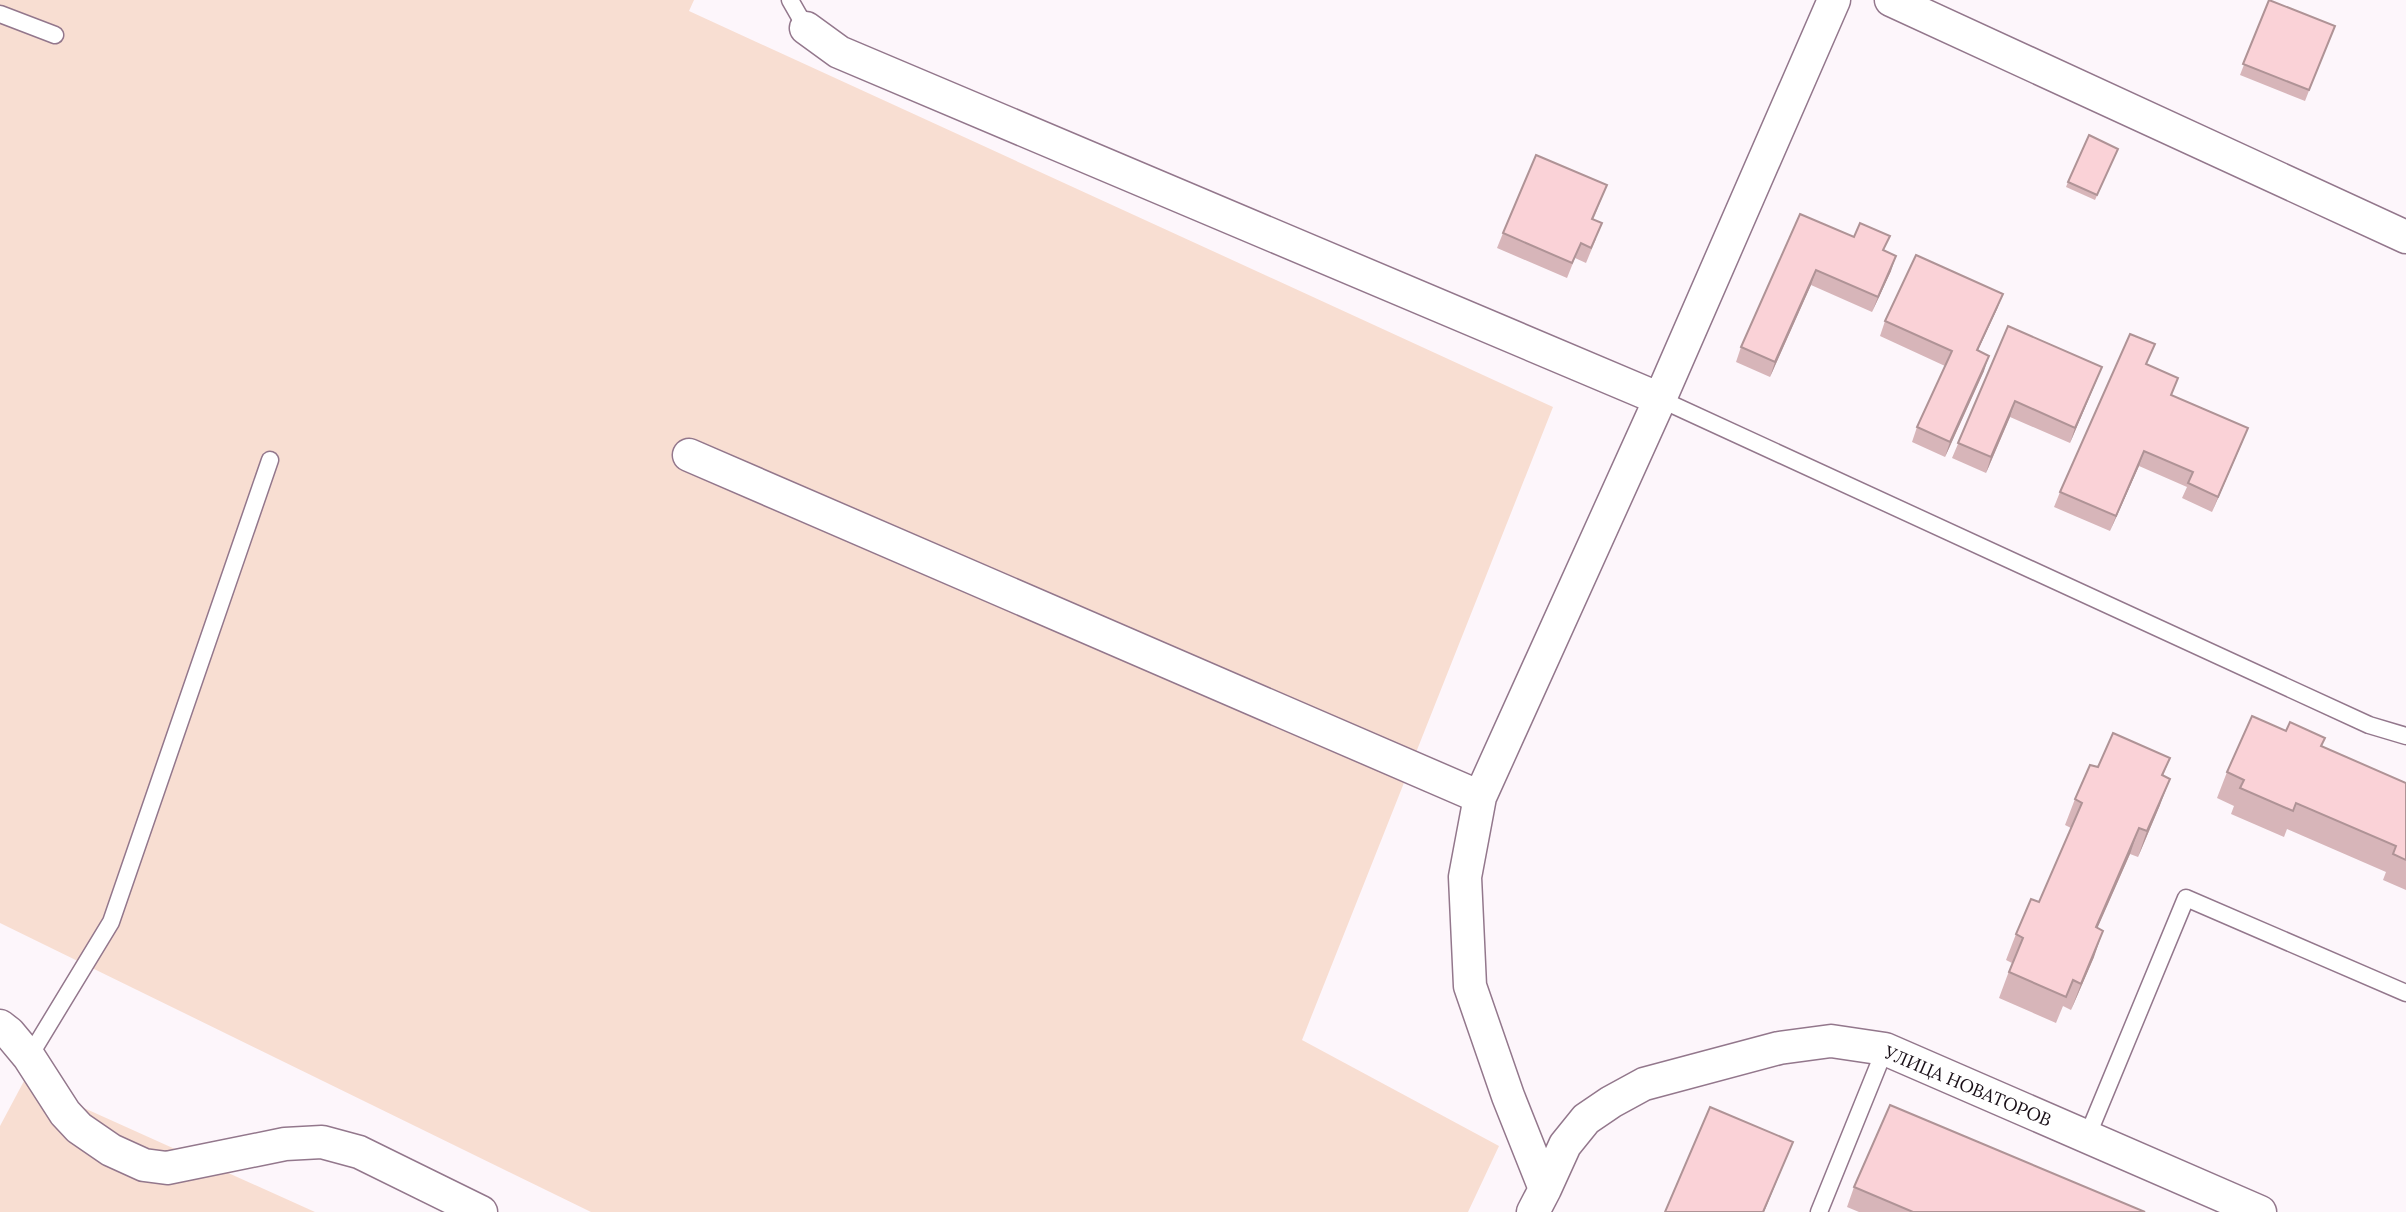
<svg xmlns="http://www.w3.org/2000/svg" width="2406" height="1212" font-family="Lora,serif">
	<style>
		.green { fill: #f8ded2 }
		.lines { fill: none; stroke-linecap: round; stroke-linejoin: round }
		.service-casing { stroke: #93778c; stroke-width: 19 }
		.minor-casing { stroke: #93778c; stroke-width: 35 }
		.service { stroke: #fff; stroke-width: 16 }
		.minor { stroke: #fff; stroke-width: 32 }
		.wall { fill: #d7b5b9 }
		.shaded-wall { fill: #af9396 }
		.building { fill: #fad2d7; stroke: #af9396; stroke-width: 2 }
		.labels { text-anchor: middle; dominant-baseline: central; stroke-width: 7; stroke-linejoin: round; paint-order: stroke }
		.street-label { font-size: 18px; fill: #180e16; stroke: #fff }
	</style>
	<rect width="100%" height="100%" fill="#fdf6fb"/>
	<!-- green -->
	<path class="green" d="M0 0H694L689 11 1553 407 1302 1040 1499 1146 1468 1212H591L0 923Z
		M24 1081 315 1212H0V1126Z"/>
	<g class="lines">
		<defs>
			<path id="service" d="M790 0 806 28
				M0 14 55 35
				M1660 399 2369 725 2406 736
				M29 1057 111 922 270 460
				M2087 1137 2186 898 2406 993
				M1819 1212 1885 1049"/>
			<path id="minor" d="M1891 0 2406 237
				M806 28 839 52 1660 399
				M689 455 1480 797
				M0 1026 9 1033 29 1057 65 1113 79 1128 111 1150 144 1165 167 1168 285 1144 322 1142 359 1152 481 1212
				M1545 1189 1565 1145 1586 1119 1611 1102 1644 1084 1779 1048 1831 1041 1885 1049 2260 1212
				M1533 1212 1545 1189 1508 1096 1470 986 1465 877 1480 797 1660 399 1834 0"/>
		</defs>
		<!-- service casing -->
		<use href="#service" class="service-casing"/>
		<!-- minor casing -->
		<use href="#minor" class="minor-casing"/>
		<!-- service -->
		<use href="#service" class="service"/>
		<!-- minor -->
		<use href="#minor" class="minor"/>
	</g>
	<!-- wall -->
	<path class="wall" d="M2269 0 2334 27 2305 101 2240 75Z
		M2118 149 2095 200 2066 187 2068 182Z
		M1607 185 1593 220 1596 239 1586 263 1575 258 1567 278 1497 248 1503 233Z
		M1800 214 1884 251 1891 271 1872 312 1811 285 1770 377 1736 362 1741 347Z
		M2003 294 1997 309 1978 350 1984 371 1945 457 1912 442 1917 427 1945 366 1880 336 1885 321Z
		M2008 326 2102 367 2070 443 2010 417 1986 473 1952 458Z
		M2147 364 2172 395 2242 443 2212 512 2182 498 2187 487 2139 466 2110 531 2054 507 2060 492Z
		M2322 746 2406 783V890L2383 880 2386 872 2287 829 2284 837 2231 814 2234 806 2217 798 2227 772Z
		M2170 758 2163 776 2160 805 2138 857 2130 854 2097 928 2094 957 2071 1010 2063 1006 2056 1023 1999 998 2012 963 2006 960 2016 934 2039 902 2071 828 2065 825 2075 799 2098 767Z
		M1854 1187 2145 1212H1859L1847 1207Z"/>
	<!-- shaded-wall -->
	<path class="shaded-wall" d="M1896 256 1891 271 1872 312 1878 297Z
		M1816 270 1811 285 1770 377 1775 362Z
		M2003 294 1997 309 1971 365 1977 350Z
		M1989 356 1984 371 1945 457 1950 442Z
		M2102 367 2096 382 2070 443 2075 428Z
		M2015 401 2010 417 1986 473 1991 457Z
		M2248 428 2242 443 2212 512 2218 497Z
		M2144 451 2139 466 2110 531 2116 516Z
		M2170 779 2160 805 2138 857 2147 831Z
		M2139 828 2130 854 2086 954 2096 927Z
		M2103 931 2094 957 2071 1010 2081 984Z
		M1793 1142 1764 1212H1763Z"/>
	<!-- building -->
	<path class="building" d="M2269 0 2335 26 2309 90 2243 64Z
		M2089 135 2118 149 2097 195 2068 182Z
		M1536 155 1607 185 1592 219 1602 223 1591 248 1581 243 1572 263 1503 233Z
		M1800 214 1854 237 1860 223 1890 236 1883 250 1896 256 1878 297 1816 270 1775 362 1741 347Z
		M1916 255 2003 294 1977 350 1989 356 1950 442 1917 427 1952 351 1885 321Z
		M2008 326 2102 367 2075 428 2015 401 1991 457 1958 443Z
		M2130 334 2155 344 2146 364 2178 378 2171 395 2248 428 2218 497 2188 483 2193 472 2144 451 2116 516 2060 492Z
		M2252 716 2286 731 2290 722 2325 738 2321 746 2406 783V860L2393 854 2396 846 2296 803 2293 811 2240 788 2244 780 2227 772Z
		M2113 733 2170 758 2162 775 2170 779 2147 831 2139 828 2096 927 2103 931 2081 984 2073 980 2066 997 2009 972 2023 938 2016 934 2031 899 2039 902 2082 803 2075 799 2090 765 2098 767Z
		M1890 1105 2145 1212H1913L1854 1187Z
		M1710 1107 1793 1142 1763 1212H1665Z"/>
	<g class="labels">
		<!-- street labels -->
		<g class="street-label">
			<text transform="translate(1968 1086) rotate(23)">УЛИЦА НОВАТОРОВ</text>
		</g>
	</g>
</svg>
